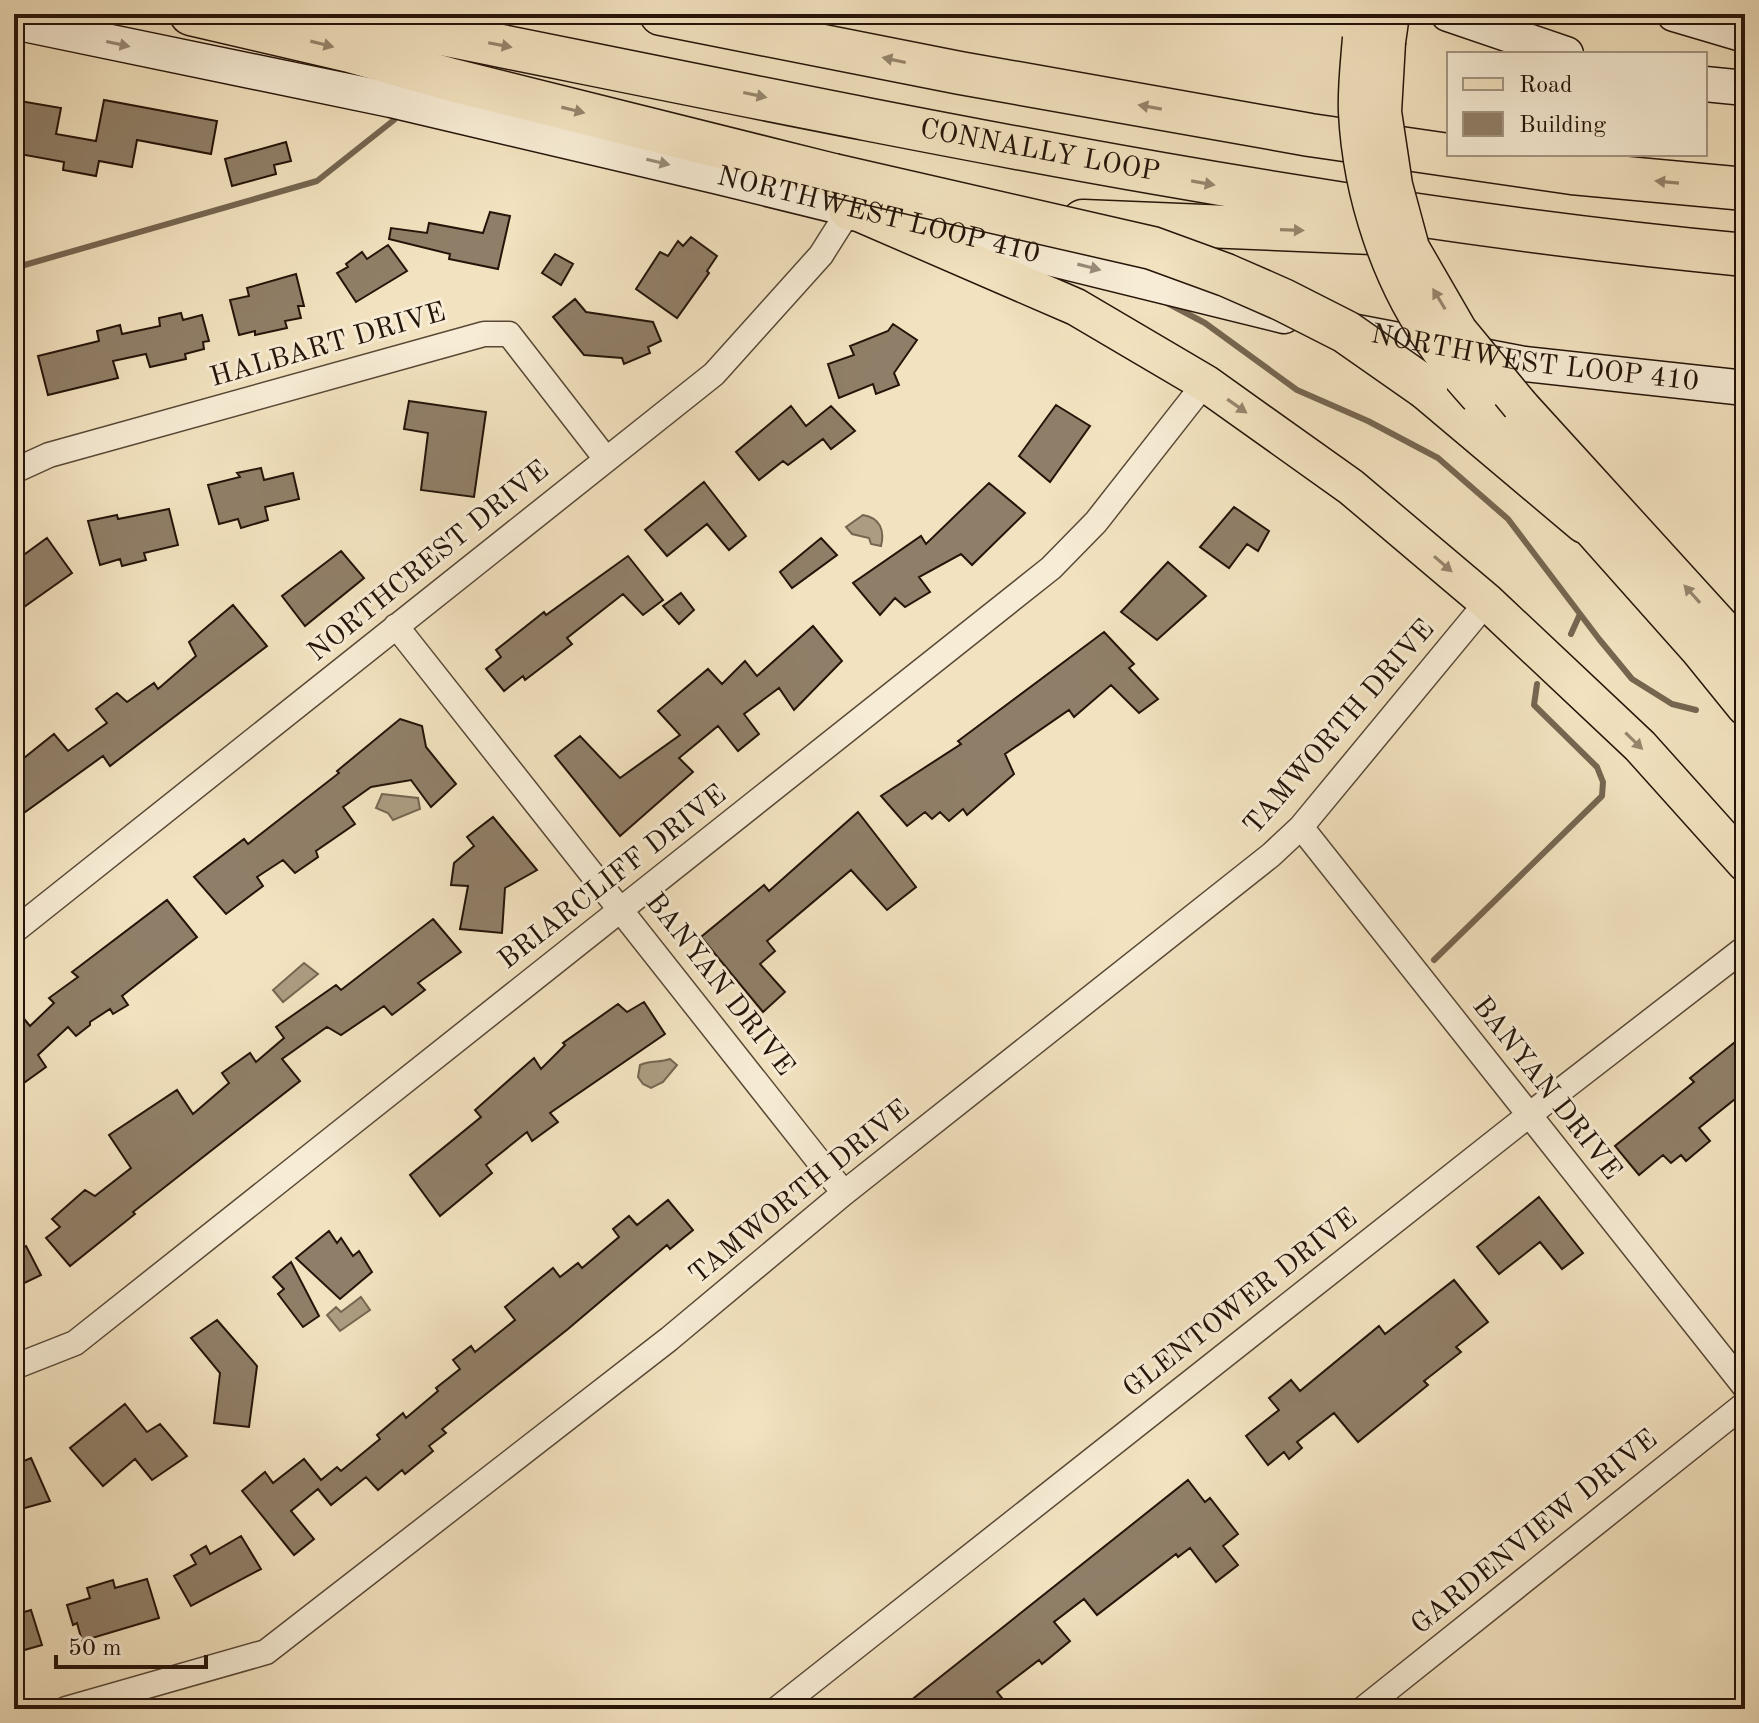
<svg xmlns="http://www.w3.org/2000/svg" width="1759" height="1723" font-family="'Old Standard TT',serif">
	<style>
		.water { fill: #ac9c81; stroke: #766651; stroke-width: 2 }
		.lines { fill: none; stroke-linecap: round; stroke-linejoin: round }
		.stream { stroke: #766651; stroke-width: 6 }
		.building { fill: #907f68; stroke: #251409; stroke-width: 2 }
		.street-casing { stroke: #584836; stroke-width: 27 }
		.secondary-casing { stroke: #251409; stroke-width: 37 }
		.primary-casing { stroke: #251409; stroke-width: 39 }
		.highway-casing { stroke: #251409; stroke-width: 45 }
		.street { stroke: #f7ecd5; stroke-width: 24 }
		.secondary { stroke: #f7ecd5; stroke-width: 34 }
		.primary { stroke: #f2e2bf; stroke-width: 36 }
		.highway { stroke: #f2e2bf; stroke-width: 42 }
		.primary-bridge-casing { stroke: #251409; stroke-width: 39; stroke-linecap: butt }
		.highway-bridge-casing { stroke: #251409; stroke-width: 45; stroke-linecap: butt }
		.primary-bridge { stroke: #f2e2bf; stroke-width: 36 }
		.highway-bridge { stroke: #f2e2bf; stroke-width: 42 }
		.oneway { fill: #988b79 }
		.oneway2 { fill: #96856d }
		.labels { text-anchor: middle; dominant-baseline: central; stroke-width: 6; stroke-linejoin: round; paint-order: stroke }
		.street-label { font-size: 28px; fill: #251409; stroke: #f7ecd5 }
	</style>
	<rect width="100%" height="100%" fill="#f2e2bf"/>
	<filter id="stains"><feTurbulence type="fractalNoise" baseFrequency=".0025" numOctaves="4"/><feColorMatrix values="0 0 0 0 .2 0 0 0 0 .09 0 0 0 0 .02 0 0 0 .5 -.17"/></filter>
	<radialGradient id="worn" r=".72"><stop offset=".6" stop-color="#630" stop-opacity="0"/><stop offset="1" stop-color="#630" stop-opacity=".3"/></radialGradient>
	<!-- water -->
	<path class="water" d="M863 515C880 518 885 530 881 546L871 544 869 538 852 534 846 527Z
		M382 794 418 798 420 809 393 820 388 813 376 808Z
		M304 963 318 974 283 1002 273 990Z
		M670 1059 677 1065 663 1082 651 1088 643 1084 638 1077 640 1065C651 1060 659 1063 670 1059Z
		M361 1297 370 1310 340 1331 327 1315 336 1307 341 1312Z"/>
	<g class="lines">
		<!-- stream -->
		<path class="stream" d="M986 14 991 19
			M14 268 317 181 394 120
			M1167 303 1205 323 1297 390 1368 421 1438 458 1508 519 1599 639 1632 679 1672 704 1696 710
			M1571 634 1580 614
			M1434 960 1602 796 1603 782 1597 767 1534 705 1537 684"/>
	</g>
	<!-- building -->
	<path class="building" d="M14 100 61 108 56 134 96 141 104 100 217 121 211 154 137 140 132 167 99 161 96 176 63 170 64 162 14 153Z
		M286 142 291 161 274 165 276 174 232 186 225 159Z
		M490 212 510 216 498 269 449 259 450 254 389 239 391 228 427 233 429 223 483 233Z
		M691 237 717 256 707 271 709 273 677 318 636 289 660 252 668 256 678 241 683 246Z
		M388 245 407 271 356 302 337 273 348 267 346 264 362 252 367 259Z
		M555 254 573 264 561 285 542 273Z
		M296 274 304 306H298L301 318 285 321 287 328 255 335V331L239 335 230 300 249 296 247 288Z
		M575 299 586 312 653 322 661 341 648 347 650 353 624 364 622 358 584 355 553 317Z
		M181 313 183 320 202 315 209 341 203 342 204 349 185 354 186 359 150 367 146 354 113 361 118 378 48 395 38 356 99 341 97 331 120 325 122 334 160 326 159 318Z
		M893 324 917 340 894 373 899 385 876 394 873 384 839 398 828 364 854 355 850 346 888 331Z
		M409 401 486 412 474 497 421 490 428 433 404 429Z
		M1056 405 1090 426 1050 482 1019 456Z
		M791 406 806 426 831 406 855 431 831 449 823 439 788 465 783 461 759 480 736 452Z
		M261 468 264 480 293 473 299 499 265 507 268 520 241 528 238 519 219 524 208 485 240 477 237 473Z
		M704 482 746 536 729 550 707 524 667 556 645 530Z
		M989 483 1025 513 972 565 961 554 919 577 930 592 905 607 895 598 880 615 853 583 921 536 926 544Z
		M1234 507 1269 531 1258 551 1247 544 1229 568 1200 547Z
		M169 509 178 545 144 553 146 560 122 566 120 559 100 565 88 521 117 515 118 519Z
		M47 538 72 573 14 614V562Z
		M821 538 837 555 792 588 780 572Z
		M341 551 364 578 305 626 282 596Z
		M628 556 663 600 643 615 623 594 567 638 572 644 525 680 523 676 504 691 486 669 501 657 496 650 544 612 546 615Z
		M1168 562 1206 596 1157 640 1121 612Z
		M681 593 694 610 679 624 663 606Z
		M233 605 267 646 110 766 103 756 14 820V766L54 734 68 751 107 723 96 709 117 693 127 702 154 683 158 689 196 656 189 642Z
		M813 626 842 661 794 710 779 688 744 714 759 734 738 751 718 726 679 758 693 772 620 836 555 756 580 736 620 778 680 735 658 711 708 669 722 684 745 661 757 676Z
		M1104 632 1134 664 1129 668 1158 699 1139 713 1111 685 1074 717 1069 710 1005 754 1014 774 967 815 963 809 949 821 940 812 932 819 925 812 907 826 881 796 961 744 958 741Z
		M400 719 422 726 426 747 456 784 431 807 411 780 371 787 343 807 355 824 316 851 318 857 295 873 283 860 257 877 263 886 226 914 194 877 244 839 248 844 339 773 337 771Z
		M858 812 916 887 887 910 851 870 767 941 775 951 760 964 785 992 763 1012 701 937 764 885 769 891Z
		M493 817 537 870 505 888 502 933 460 929 468 886 451 885 454 863 474 846 467 837Z
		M167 900 197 937 122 996 128 1005 113 1014 110 1009 90 1022V1025L76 1036 68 1027 38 1055 46 1067 14 1090V1029L25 1020 30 1026 54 1003 49 998 78 977 72 972Z
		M433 919 461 952 418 983 425 990 392 1015 384 1006 341 1035 327 1027 282 1059 300 1081 133 1212 135 1214 70 1266 46 1238 60 1227 52 1219 85 1190 95 1196 131 1168 109 1135 177 1090 193 1114 229 1083 222 1073 250 1053 256 1062 284 1038 276 1027 336 985 341 990Z
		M644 1002 665 1034 550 1113 558 1122 532 1141 527 1132 486 1165 492 1173 440 1216 410 1175 481 1117 475 1110 534 1058 541 1069 565 1045 563 1043 618 1004 627 1012Z
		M1745 1034V1091L1699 1128 1710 1141 1686 1161 1681 1155 1671 1163 1663 1155 1639 1175 1615 1146 1694 1082 1690 1078Z
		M1539 1197 1583 1253 1562 1269 1540 1242 1499 1274 1477 1247Z
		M668 1200 693 1230 670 1249 667 1245 568 1329 442 1429 446 1433 429 1446 433 1451 405 1474 402 1470 378 1490 366 1477 331 1505 318 1489 291 1511 314 1539 294 1555 242 1491 265 1472 273 1483 304 1459 321 1480 337 1467 341 1471 380 1439 377 1435 403 1413 406 1418 438 1391 436 1388 460 1369 453 1360 471 1346 475 1352 515 1320 505 1307 553 1268 560 1277 578 1263 582 1268 619 1237 613 1229 629 1216 637 1225Z
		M329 1231 337 1243 341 1238 353 1256 359 1251 372 1272 340 1299 296 1258Z
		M26 1246 41 1275 14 1288V1252Z
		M291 1262 319 1316 303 1327 278 1294 284 1289 273 1277Z
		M1454 1280 1488 1322 1456 1347 1461 1352 1424 1381 1428 1385 1358 1442 1334 1413 1297 1442 1302 1448 1289 1459 1284 1452 1268 1465 1246 1436 1279 1410 1269 1398 1291 1380 1300 1391 1379 1326 1385 1334Z
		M217 1320 257 1366 249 1427 214 1423 220 1373 191 1338Z
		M125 1404 147 1432 160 1424 187 1456 152 1480 135 1459 103 1486 70 1448Z
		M31 1458 50 1501 14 1511V1465Z
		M1188 1480 1205 1502 1210 1498 1238 1534 1223 1546 1238 1565 1216 1582 1190 1548 1178 1557 1176 1554 1097 1615 1084 1599 1054 1622 1070 1641 1042 1664 1039 1660 997 1692 1011 1709H900Z
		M241 1536 261 1569 191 1606 174 1576 196 1564 191 1555 206 1546 210 1554Z
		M147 1579 159 1618 82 1641 77 1623 73 1625 67 1605 90 1598 87 1588 113 1580 115 1588Z
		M31 1610 42 1645 14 1653V1615Z"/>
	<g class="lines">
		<defs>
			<path id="street" d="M14 471 49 455 484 334H509L606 459
				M396 626 844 1193
				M1301 827 1745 1387
				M14 931 714 374 821 255 850 209
				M14 1367 75 1343 1051 568 1096 522 1205 383
				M66 1709 266 1652 669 1339 844 1193 1271 855 1301 827 1487 602
				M777 1709 1529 1115 1745 948
				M1363 1709 1745 1404"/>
			<g id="secondary">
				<path d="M1448 14 1566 54"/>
				<path d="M1674 14 1745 35"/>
				<path id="s1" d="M14 22 391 100 719 177 1284 316"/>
				<path d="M1705 84 1745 88"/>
				<path id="s2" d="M1351 331 1524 364 1745 388"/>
			</g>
			<path id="primary" d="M1387 42 1391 14
				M859 213 1076 307 1205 383 1351 487 1487 602 1640 746 1745 863
				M1479 397 1585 522 1698 649 1745 707
				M1520 405 1745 652"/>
			<g id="highway">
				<path d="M191 14 350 51 452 80 833 175"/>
				<path id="s3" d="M341 14C807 106 1271 210 1745 255"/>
				<path d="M661 14 960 73 1310 135 1572 173 1745 189"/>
				<path d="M850 209 953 214"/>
				<path d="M1083 221 1372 233"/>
				<path d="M1426 388 1585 522"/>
			</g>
		</defs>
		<!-- street casing -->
		<use href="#street" class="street-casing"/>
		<!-- secondary casing -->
		<use href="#secondary" class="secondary-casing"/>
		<!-- primary casing -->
		<use href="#primary" class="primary-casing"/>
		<!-- highway casing -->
		<use href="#highway" class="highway-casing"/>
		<!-- street -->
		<use href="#street" class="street"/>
		<!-- secondary -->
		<use href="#secondary" class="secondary"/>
		<!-- primary -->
		<use href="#primary" class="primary"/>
		<!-- highway -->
		<use href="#highway" class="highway"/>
		<defs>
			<path id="primary-bridge" d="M1361 38C1359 63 1356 88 1357 112 1361 194 1390 283 1439 349 1451 366 1465 381 1479 397
				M1387 42 1383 112 1394 185 1411 248 1459 331 1520 405"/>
			<path id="highway-bridge" d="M833 175 1152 248 1226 275 1283 300 1346 332 1426 388"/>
		</defs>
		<!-- primary-bridge casing -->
		<use href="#primary-bridge" class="primary-bridge-casing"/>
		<!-- highway-bridge casing -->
		<use href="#highway-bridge" class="highway-bridge-casing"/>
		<!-- primary-bridge -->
		<use href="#primary-bridge" class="primary-bridge"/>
		<!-- highway-bridge -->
		<use href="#highway-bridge" class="highway-bridge"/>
	</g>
	<!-- one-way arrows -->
	<defs><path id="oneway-solid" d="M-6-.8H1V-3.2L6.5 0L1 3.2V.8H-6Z" transform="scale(2)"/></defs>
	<g class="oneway">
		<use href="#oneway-solid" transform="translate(118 44) rotate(12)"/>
		<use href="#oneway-solid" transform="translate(658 162) rotate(13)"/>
		<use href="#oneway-solid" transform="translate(1089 267) rotate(14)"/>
	</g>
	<g class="oneway2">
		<use href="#oneway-solid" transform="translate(322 44) rotate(14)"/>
		<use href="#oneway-solid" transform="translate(500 45) rotate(11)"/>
		<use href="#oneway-solid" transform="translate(894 60) rotate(-168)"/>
		<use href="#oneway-solid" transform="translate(755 95) rotate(12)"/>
		<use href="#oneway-solid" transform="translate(1150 107) rotate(-170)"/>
		<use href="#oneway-solid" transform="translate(573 110) rotate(14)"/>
		<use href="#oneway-solid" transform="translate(1667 182) rotate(-175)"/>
		<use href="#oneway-solid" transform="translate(1203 183) rotate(10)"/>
		<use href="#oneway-solid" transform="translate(1292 230) rotate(2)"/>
		<use href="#oneway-solid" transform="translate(1439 299) rotate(-121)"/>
		<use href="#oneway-solid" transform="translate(1237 406) rotate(35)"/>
		<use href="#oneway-solid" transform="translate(1443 564) rotate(41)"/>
		<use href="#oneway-solid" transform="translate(1692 594) rotate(-132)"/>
		<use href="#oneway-solid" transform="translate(1634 741) rotate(44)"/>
	</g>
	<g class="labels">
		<!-- street labels -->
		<g class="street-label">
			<text stroke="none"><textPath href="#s3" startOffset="712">CONNALLY LOOP</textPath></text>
			<text stroke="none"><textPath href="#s1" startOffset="886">NORTHWEST LOOP 410</textPath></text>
			<text transform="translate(328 346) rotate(-16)">HALBART DRIVE</text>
			<text stroke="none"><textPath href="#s2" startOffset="186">NORTHWEST LOOP 410</textPath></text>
			<text transform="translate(429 562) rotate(-39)">NORTHCREST DRIVE</text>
			<text transform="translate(1340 728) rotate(-49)">TAMWORTH DRIVE</text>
			<text transform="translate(613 878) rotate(-38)">BRIARCLIFF DRIVE</text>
			<text transform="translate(719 985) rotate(52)">BANYAN DRIVE</text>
			<text transform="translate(1546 1089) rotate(52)">BANYAN DRIVE</text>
			<text transform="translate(800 1193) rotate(-39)">TAMWORTH DRIVE</text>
			<text transform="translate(1241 1304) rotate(-38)">GLENTOWER DRIVE</text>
			<text transform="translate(1535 1533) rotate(-39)">GARDENVIEW DRIVE</text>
		</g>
	</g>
	<!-- margin -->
	<rect width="1759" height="1723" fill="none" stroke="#f2e2bf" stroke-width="48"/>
	<rect x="16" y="16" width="1727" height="1691" fill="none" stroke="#251409" stroke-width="4"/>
	<rect x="24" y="24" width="1711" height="1675" fill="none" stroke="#251409" stroke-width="2"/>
	<!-- legend -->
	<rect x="1447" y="52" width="260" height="104" fill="#f7ecd5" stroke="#a39683" stroke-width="2"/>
	<rect x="1463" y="78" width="40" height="12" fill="#f2e2bf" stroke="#a39683" stroke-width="2"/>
	<text x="1519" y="92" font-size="24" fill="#251409">Road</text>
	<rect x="1463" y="112" width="40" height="24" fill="#907f68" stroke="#a39683" stroke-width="2"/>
	<text x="1519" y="132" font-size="24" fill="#251409">Building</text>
	<!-- scale -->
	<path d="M56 1655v12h150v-12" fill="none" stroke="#251409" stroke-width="4"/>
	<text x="68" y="1655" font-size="24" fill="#251409" stroke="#f7ecd5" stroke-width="6" paint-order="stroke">50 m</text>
	<rect width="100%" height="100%" filter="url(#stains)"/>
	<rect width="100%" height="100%" fill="url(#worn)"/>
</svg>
